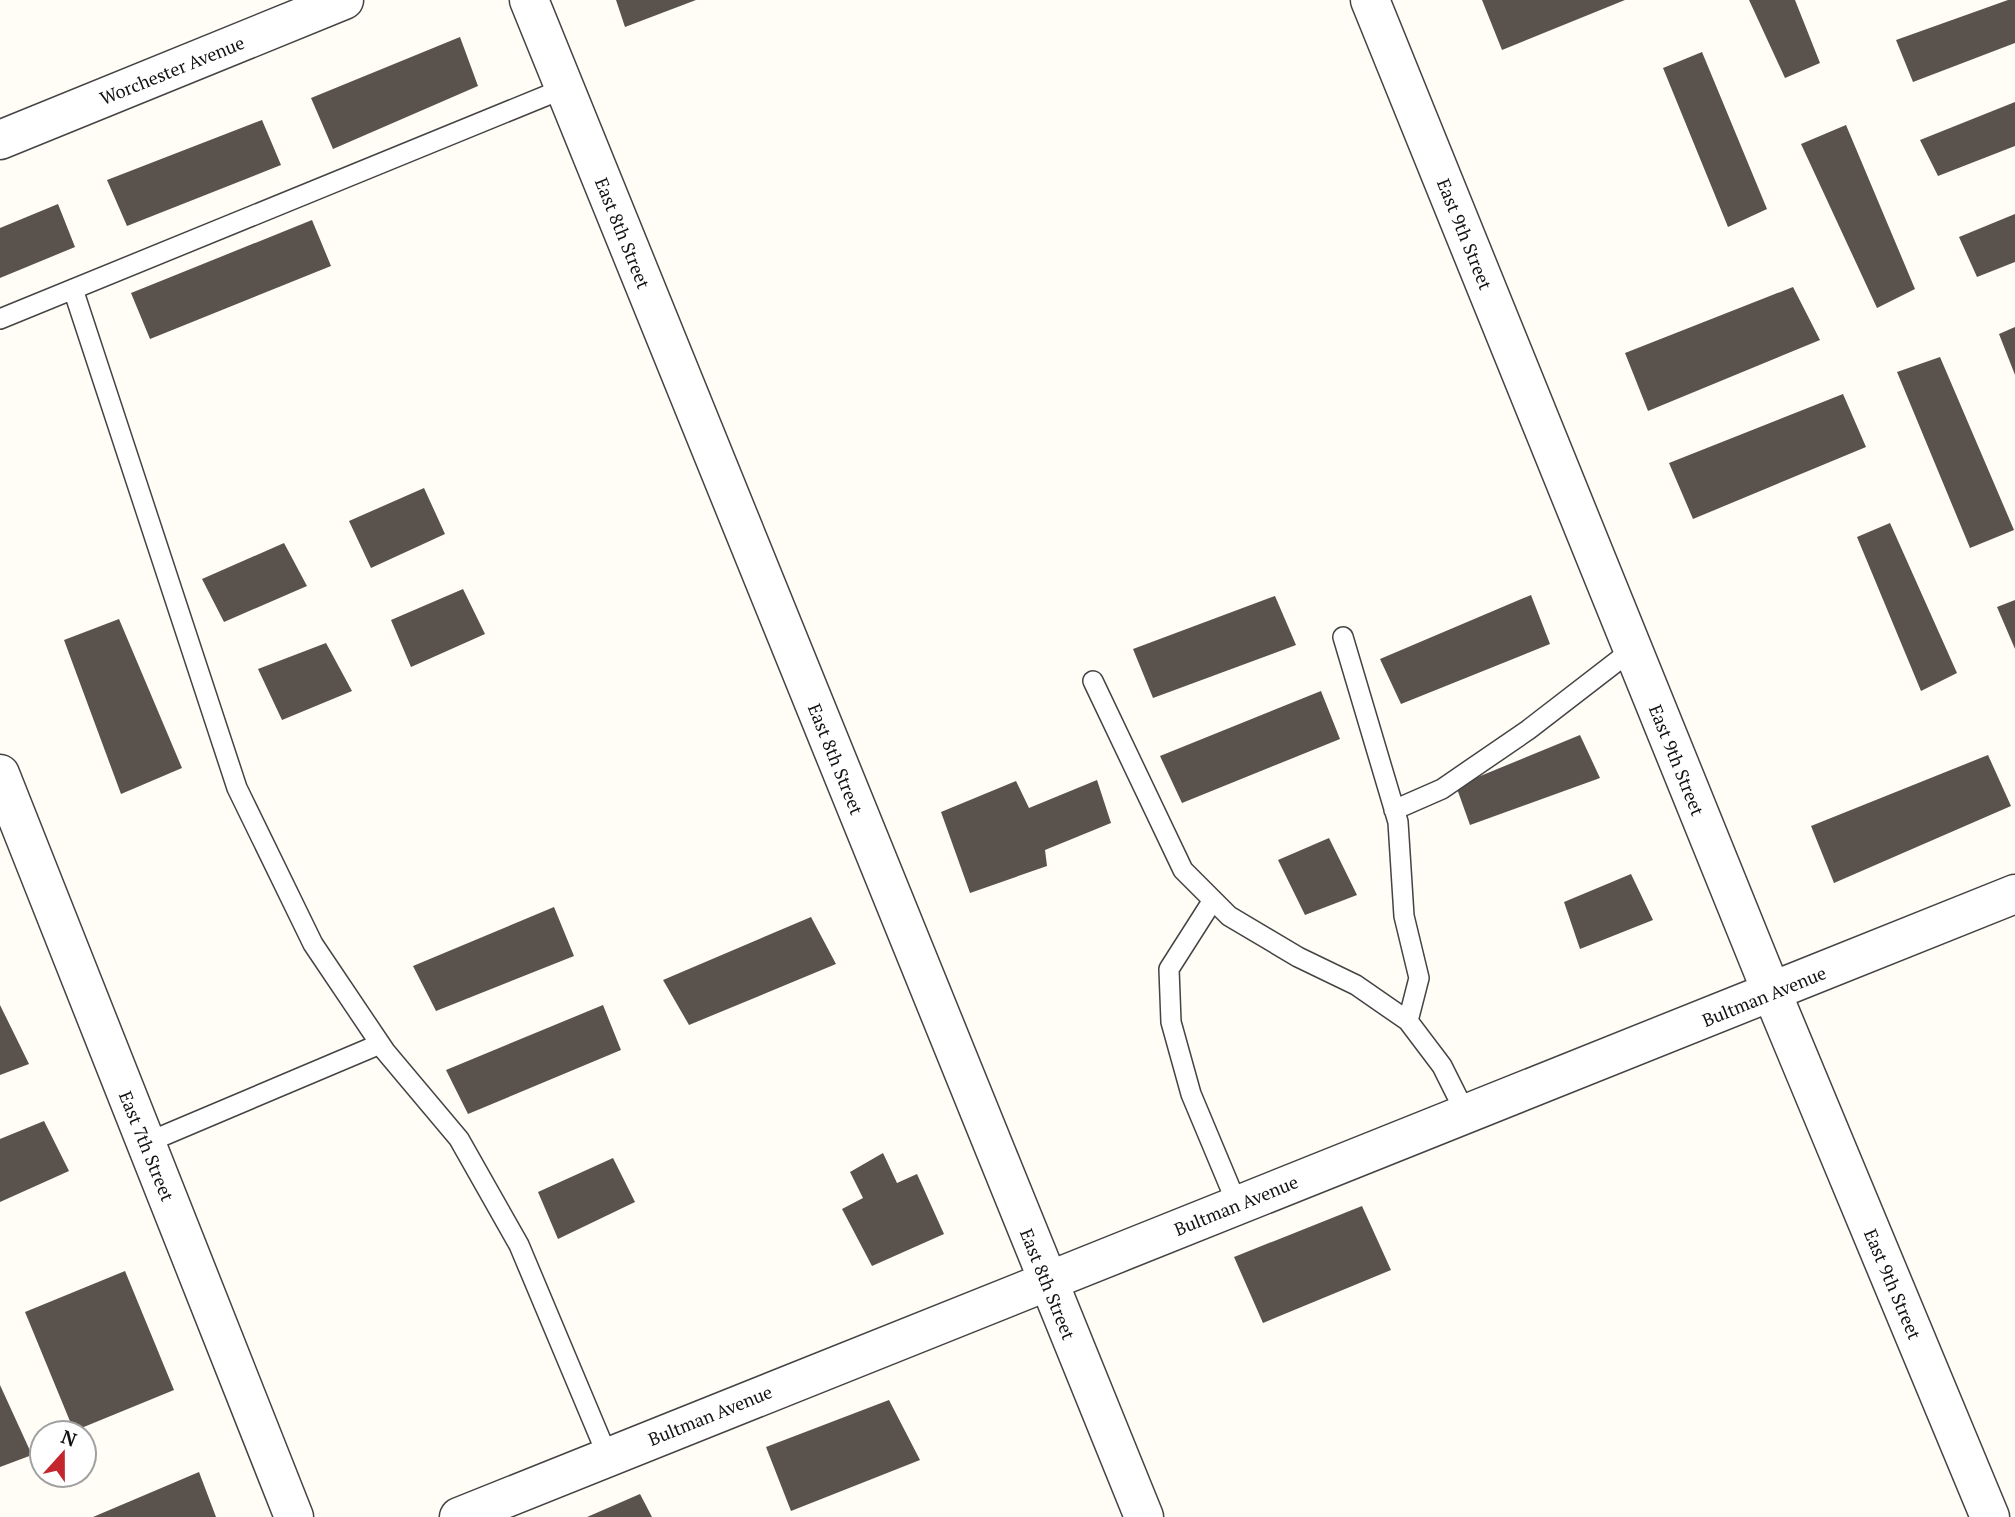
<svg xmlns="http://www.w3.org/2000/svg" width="2015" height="1517" font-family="'PT Serif',serif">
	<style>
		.building { fill: #5a524d }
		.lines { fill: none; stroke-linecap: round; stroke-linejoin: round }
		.lane-casing { stroke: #444; stroke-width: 22 }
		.street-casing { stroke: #444; stroke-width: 41 }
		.lane { stroke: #fff; stroke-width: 19 }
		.street { stroke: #fff; stroke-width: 38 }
		.labels { text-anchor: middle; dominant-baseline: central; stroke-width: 7; stroke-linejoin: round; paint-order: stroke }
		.street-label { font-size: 18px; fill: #111; stroke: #fff }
	</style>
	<rect width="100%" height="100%" fill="#fffdf5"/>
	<!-- building -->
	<path class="building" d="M616 0H696L625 27Z
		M1482 0H1625L1502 50Z
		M1749 0H1795L1820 63 1785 78Z
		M2008 0H2015V43L1913 82 1896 40Z
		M460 37 478 86 333 149 311 98Z
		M1702 52 1767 209 1728 227 1663 68Z
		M2015 102V146L1938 176 1920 140Z
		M262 120 281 165 127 226 107 180Z
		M1846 125 1915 289 1877 308 1801 144Z
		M58 204 75 247 0 278V228Z
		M2015 214V262L1977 277 1959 237Z
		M312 220 331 266 150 339 131 293Z
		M1793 287 1820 340 1648 411 1625 353Z
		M2015 327V375L1999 334Z
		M1940 357 2014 530 1970 548 1897 372Z
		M1843 394 1866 447 1693 519 1669 463Z
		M424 488 445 534 371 568 349 521Z
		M1890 523 1957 673 1921 691 1857 537Z
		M284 543 307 586 224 622 202 579Z
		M463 589 485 634 411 667 391 620Z
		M1531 595 1550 644 1401 704 1380 659Z
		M1275 596 1296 645 1153 698 1133 649Z
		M2015 600V649L1997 607Z
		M119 619 182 768 121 794 64 640Z
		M326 643 352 691 282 720 258 669Z
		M1321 691 1340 739 1182 803 1160 756Z
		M1580 735 1600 778 1470 825 1456 786Z
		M1988 755 2011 806 1834 883 1811 826Z
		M1097 780 1111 823 1045 850 1047 866 970 893 941 812 1016 781 1029 808Z
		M1329 838 1357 895 1305 915 1278 860Z
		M1631 874 1653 920 1580 949 1564 902Z
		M554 907 574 956 436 1011 413 966Z
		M811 917 836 964 689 1025 663 980Z
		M0 1005 29 1064 0 1075Z
		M603 1005 621 1050 468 1114 446 1070Z
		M44 1121 69 1171 0 1202V1139Z
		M883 1153 897 1183 917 1174 944 1234 872 1266 842 1209 863 1198 850 1172Z
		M613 1158 635 1202 558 1239 538 1192Z
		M1362 1206 1391 1270 1263 1323 1234 1257Z
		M125 1271 174 1390 74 1431 25 1312Z
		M0 1385 32 1455 0 1467Z
		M889 1400 920 1460 791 1511 766 1447Z
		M199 1472 216 1517H93Z
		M640 1494 652 1517H587Z"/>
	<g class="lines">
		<defs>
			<path id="lane" d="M73 289 237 788 313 944 385 1051 459 1139 519 1245 608 1457
				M0 319 565 88
				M1343 637 1398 822 1404 916 1419 978 1408 1021
				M1093 681 1183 870 1229 916 1298 957 1356 985 1408 1021 1442 1066 1466 1114
				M1394 810 1442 789 1528 730 1633 649
				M1213 900 1169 969 1171 1022 1191 1094 1237 1204
				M146 1143 380 1044"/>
			<path id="street" d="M529 0 1144 1517
				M1370 0 1772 993 1990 1517
				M0 140 344 0
				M0 774 294 1517
				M459 1517C977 1307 1497 1105 2015 894"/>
		</defs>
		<!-- lane casing -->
		<use href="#lane" class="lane-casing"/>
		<!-- street casing -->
		<use href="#street" class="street-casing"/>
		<!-- lane -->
		<use href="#lane" class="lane"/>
		<!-- street -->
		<use href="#street" class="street"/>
	</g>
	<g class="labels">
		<!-- street labels -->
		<g class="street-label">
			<text transform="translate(172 70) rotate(-22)">Worchester Avenue</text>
			<text transform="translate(623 233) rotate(68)">East 8th Street</text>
			<text transform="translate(1465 234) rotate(68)">East 9th Street</text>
			<text transform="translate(836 759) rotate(68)">East 8th Street</text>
			<text transform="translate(1677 760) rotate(68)">East 9th Street</text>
			<text transform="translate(1764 996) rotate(-22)">Bultman Avenue</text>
			<text transform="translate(147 1146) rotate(68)">East 7th Street</text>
			<text transform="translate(1236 1205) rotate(-22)">Bultman Avenue</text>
			<text transform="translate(1048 1284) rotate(68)">East 8th Street</text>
			<text transform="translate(1893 1284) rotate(67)">East 9th Street</text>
			<text transform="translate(710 1415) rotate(-22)">Bultman Avenue</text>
		</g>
	</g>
	<!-- north arrow -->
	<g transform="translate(63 1454) rotate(21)"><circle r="33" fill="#ffffff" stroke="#a0a0a0" stroke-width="2"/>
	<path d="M0-5L12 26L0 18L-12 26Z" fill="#c4262e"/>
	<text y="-10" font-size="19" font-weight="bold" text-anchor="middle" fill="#111111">N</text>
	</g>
</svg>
